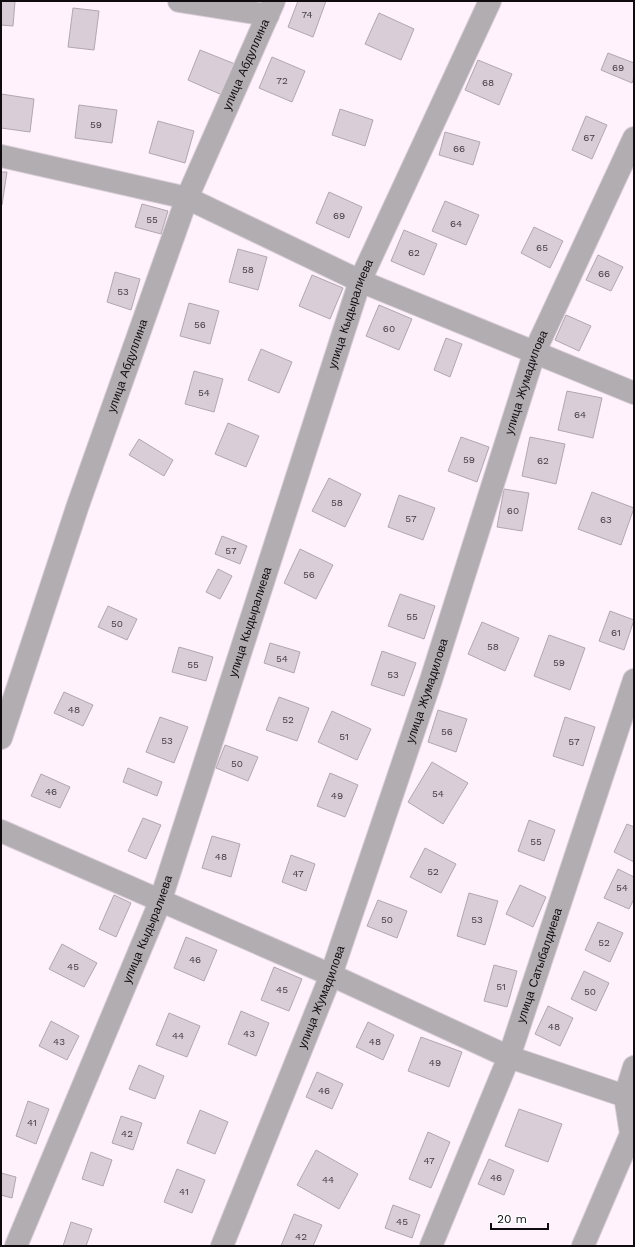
<svg xmlns="http://www.w3.org/2000/svg" width="635" height="1247" font-family="'Work Sans',sans-serif">
	<style>
		.building { fill: #d9cdd8; stroke: #b2a7b1 }
		.lines { fill: none; stroke-linecap: round; stroke-linejoin: round }
		.minor-casing { stroke: #d9cdd7; stroke-width: 24 }
		.minor { stroke: #b2adb1; stroke-width: 22 }
		.labels { text-anchor: middle; dominant-baseline: central; stroke-width: 3; stroke-linejoin: round; paint-order: stroke }
		.number-label { font-size: 10px; fill: #423c41 }
		.street-label { font-size: 12px; fill: #0f0b0f; stroke: #fff }
	</style>
	<rect width="100%" height="100%" fill="#fff2fd"/>
	<!-- building -->
	<path class="building" d="M1 1H15L13 26 1 25Z
		M298 1H326L313 37 288 27Z
		M73 8 99 11 94 50 68 47Z
		M379 13 414 29 401 60 365 44Z
		M200 50 235 64 222 95 188 80Z
		M608 53 634 63V77L632 83 601 70Z
		M272 57 305 71 292 102 259 88Z
		M478 60 512 74 499 105 465 90Z
		M1 94 34 99 30 132 1 128Z
		M79 105 117 110 112 143 75 138Z
		M340 109 373 120 365 146 332 135Z
		M586 116 607 125 592 159 572 150Z
		M158 121 194 131 185 163 149 153Z
		M445 132 480 142 473 165 439 155Z
		M1 172H7L2 205H1Z
		M329 192 362 207 349 238 316 223Z
		M445 201 479 215 466 245 432 231Z
		M142 204 168 211 161 234 135 227Z
		M534 227 563 241 550 268 521 253Z
		M404 230 437 244 424 275 391 261Z
		M238 249 267 257 258 290 229 282Z
		M598 255 623 267 611 291 586 280Z
		M115 272 140 279 131 310 107 302Z
		M312 275 343 288 330 319 299 306Z
		M189 303 219 311 210 344 180 336Z
		M379 305 412 319 399 350 366 336Z
		M566 315 591 326 579 351 555 340Z
		M446 338 462 344 450 377 434 370Z
		M261 349 292 362 279 393 248 380Z
		M194 371 223 379 214 412 185 404Z
		M567 391 602 398 593 438 558 430Z
		M228 423 259 436 246 467 215 454Z
		M461 437 489 447 477 482 448 471Z
		M530 437 565 444 556 484 522 476Z
		M139 439 173 460 164 476 129 455Z
		M329 478 361 494 345 527 312 511Z
		M504 489 529 493 522 531 497 527Z
		M592 492 634 508 621 545 578 529Z
		M399 495 435 508 423 540 388 527Z
		M222 536 247 546 240 564 215 554Z
		M300 549 333 565 316 599 284 583Z
		M218 569 232 576 220 599 206 592Z
		M400 594 435 606 424 639 388 626Z
		M108 606 137 619 127 640 98 627Z
		M610 611 634 620 624 650 599 641Z
		M482 622 519 638 505 671 468 654Z
		M549 635 585 648 570 690 534 676Z
		M270 643 300 652 294 673 264 663Z
		M179 647 213 657 206 681 172 672Z
		M382 651 416 663 404 696 371 685Z
		M64 692 93 705 83 726 54 713Z
		M279 697 309 708 297 741 266 730Z
		M438 710 467 719 456 752 428 742Z
		M332 711 371 729 357 760 318 742Z
		M160 717 188 727 174 763 146 752Z
		M565 717 595 727 583 766 553 756Z
		M225 745 258 757 248 781 216 768Z
		M432 762 468 783 443 824 408 802Z
		M128 768 162 782 157 796 123 782Z
		M330 773 358 785 345 817 317 806Z
		M41 774 70 787 60 808 31 796Z
		M143 818 161 825 146 859 128 851Z
		M529 820 555 830 544 861 518 851Z
		M627 824 634 827V862L614 852Z
		M212 836 240 844 231 877 202 868Z
		M425 848 456 864 441 893 410 877Z
		M291 855 315 864 306 891 282 882Z
		M618 869 634 877V899L629 909 604 898Z
		M520 885 546 897 533 927 506 914Z
		M469 893 498 901 485 945 457 936Z
		M114 895 131 903 116 937 99 929Z
		M378 900 407 911 397 938 367 926Z
		M598 922 623 933 610 962 585 950Z
		M186 937 217 950 204 981 174 968Z
		M62 944 97 963 84 987 49 969Z
		M494 965 517 971 507 1007 484 1001Z
		M274 967 302 979 289 1011 261 1000Z
		M584 971 609 983 596 1011 571 999Z
		M548 1006 573 1018 560 1046 535 1034Z
		M241 1011 269 1023 256 1056 228 1044Z
		M169 1013 200 1026 187 1057 156 1045Z
		M51 1021 79 1036 67 1060 39 1046Z
		M368 1022 394 1035 383 1060 356 1047Z
		M421 1037 462 1052 449 1087 408 1071Z
		M139 1065 164 1076 155 1099 129 1089Z
		M317 1072 343 1084 332 1109 306 1097Z
		M28 1101 49 1109 36 1144 16 1136Z
		M519 1109 562 1124 548 1162 505 1146Z
		M200 1110 228 1122 215 1154 187 1143Z
		M121 1116 142 1123 133 1150 112 1143Z
		M428 1132 450 1142 431 1188 409 1179Z
		M316 1150 358 1174 339 1209 297 1185Z
		M91 1152 112 1160 103 1186 82 1179Z
		M489 1159 514 1170 504 1195 478 1184Z
		M177 1169 205 1180 192 1213 164 1202Z
		M1 1173 16 1177 12 1198 1 1195Z
		M393 1205 420 1215 412 1238 385 1228Z
		M294 1214 322 1225 313 1246H281Z
		M71 1222 92 1229 86 1246H63Z"/>
	<g class="lines">
		<defs>
			<g id="minor">
				<path d="M179 1 268 15"/>
				<path d="M1 156 187 198 360 281 634 393"/>
				<path id="s1" d="M1 738 78 505 187 198 274 1"/>
				<path d="M1 831 331 975 509 1057 625 1096"/>
				<path id="s2" d="M16 1246 160 902 360 281 490 1"/>
				<path id="s3" d="M222 1246 331 975 431 680 535 351 634 138"/>
				<path id="s4" d="M431 1246 509 1057 634 680"/>
				<path d="M583 1246 631 1134 625 1096 634 1067"/>
			</g>
		</defs>
		<!-- minor casing -->
		<use href="#minor" class="minor-casing"/>
		<!-- minor -->
		<use href="#minor" class="minor"/>
	</g>
	<g class="labels">
		<!-- number labels -->
		<g class="number-label">
			<text x="307" y="14">74</text>
			<text x="618" y="67">69</text>
			<text x="282" y="80">72</text>
			<text x="488" y="82">68</text>
			<text x="96" y="124">59</text>
			<text x="589" y="137">67</text>
			<text x="459" y="148">66</text>
			<text x="339" y="215">69</text>
			<text x="152" y="219">55</text>
			<text x="456" y="223">64</text>
			<text x="542" y="247">65</text>
			<text x="414" y="252">62</text>
			<text x="248" y="269">58</text>
			<text x="604" y="273">66</text>
			<text x="123" y="291">53</text>
			<text x="200" y="324">56</text>
			<text x="389" y="328">60</text>
			<text x="204" y="392">54</text>
			<text x="580" y="414">64</text>
			<text x="469" y="459">59</text>
			<text x="543" y="460">62</text>
			<text x="337" y="502">58</text>
			<text x="513" y="510">60</text>
			<text x="411" y="518">57</text>
			<text x="606" y="519">63</text>
			<text x="231" y="550">57</text>
			<text x="309" y="574">56</text>
			<text x="412" y="616">55</text>
			<text x="117" y="623">50</text>
			<text x="616" y="632">61</text>
			<text x="493" y="646">58</text>
			<text x="282" y="658">54</text>
			<text x="559" y="662">59</text>
			<text x="193" y="664">55</text>
			<text x="393" y="674">53</text>
			<text x="74" y="709">48</text>
			<text x="288" y="719">52</text>
			<text x="447" y="731">56</text>
			<text x="344" y="736">51</text>
			<text x="167" y="740">53</text>
			<text x="574" y="741">57</text>
			<text x="237" y="763">50</text>
			<text x="51" y="791">46</text>
			<text x="438" y="793">54</text>
			<text x="337" y="795">49</text>
			<text x="536" y="841">55</text>
			<text x="221" y="856">48</text>
			<text x="433" y="871">52</text>
			<text x="298" y="873">47</text>
			<text x="622" y="887">54</text>
			<text x="387" y="919">50</text>
			<text x="477" y="919">53</text>
			<text x="604" y="942">52</text>
			<text x="195" y="959">46</text>
			<text x="73" y="966">45</text>
			<text x="501" y="986">51</text>
			<text x="282" y="989">45</text>
			<text x="590" y="991">50</text>
			<text x="554" y="1026">48</text>
			<text x="249" y="1033">43</text>
			<text x="178" y="1035">44</text>
			<text x="59" y="1041">43</text>
			<text x="375" y="1041">48</text>
			<text x="435" y="1062">49</text>
			<text x="324" y="1090">46</text>
			<text x="32" y="1122">41</text>
			<text x="127" y="1133">42</text>
			<text x="429" y="1160">47</text>
			<text x="496" y="1177">46</text>
			<text x="328" y="1179">44</text>
			<text x="184" y="1191">41</text>
			<text x="402" y="1221">45</text>
			<text x="301" y="1236">42</text>
		</g>
		<!-- street labels -->
		<g class="street-label">
			<text stroke="none"><textPath href="#s1" startOffset="717">улица Абдуллина</textPath></text>
			<text stroke="none"><textPath href="#s2" startOffset="991">улица Кыдыралиева</textPath></text>
			<text stroke="none"><textPath href="#s1" startOffset="393">улица Абдуллина</textPath></text>
			<text stroke="none"><textPath href="#s3" startOffset="916">улица Жумадилова</textPath></text>
			<text stroke="none"><textPath href="#s2" startOffset="667">улица Кыдыралиева</textPath></text>
			<text stroke="none"><textPath href="#s3" startOffset="592">улица Жумадилова</textPath></text>
			<text stroke="none"><textPath href="#s2" startOffset="343">улица Кыдыралиева</textPath></text>
			<text stroke="none"><textPath href="#s4" startOffset="301">улица Сатыбалдиева</textPath></text>
			<text stroke="none"><textPath href="#s3" startOffset="268">улица Жумадилова</textPath></text>
		</g>
	</g>
	<!-- border -->
	<rect width="635" height="1247" fill="none" stroke="#0f0b0f" stroke-width="4"/>
	<!-- scale -->
	<path d="M491 1223v6h57v-6" fill="none" stroke="#0f0b0f" stroke-width="2"/>
	<text x="497" y="1223" font-size="12" fill="#0f0b0f" stroke="#ffffff" stroke-width="3" paint-order="stroke">20 m</text>
</svg>
